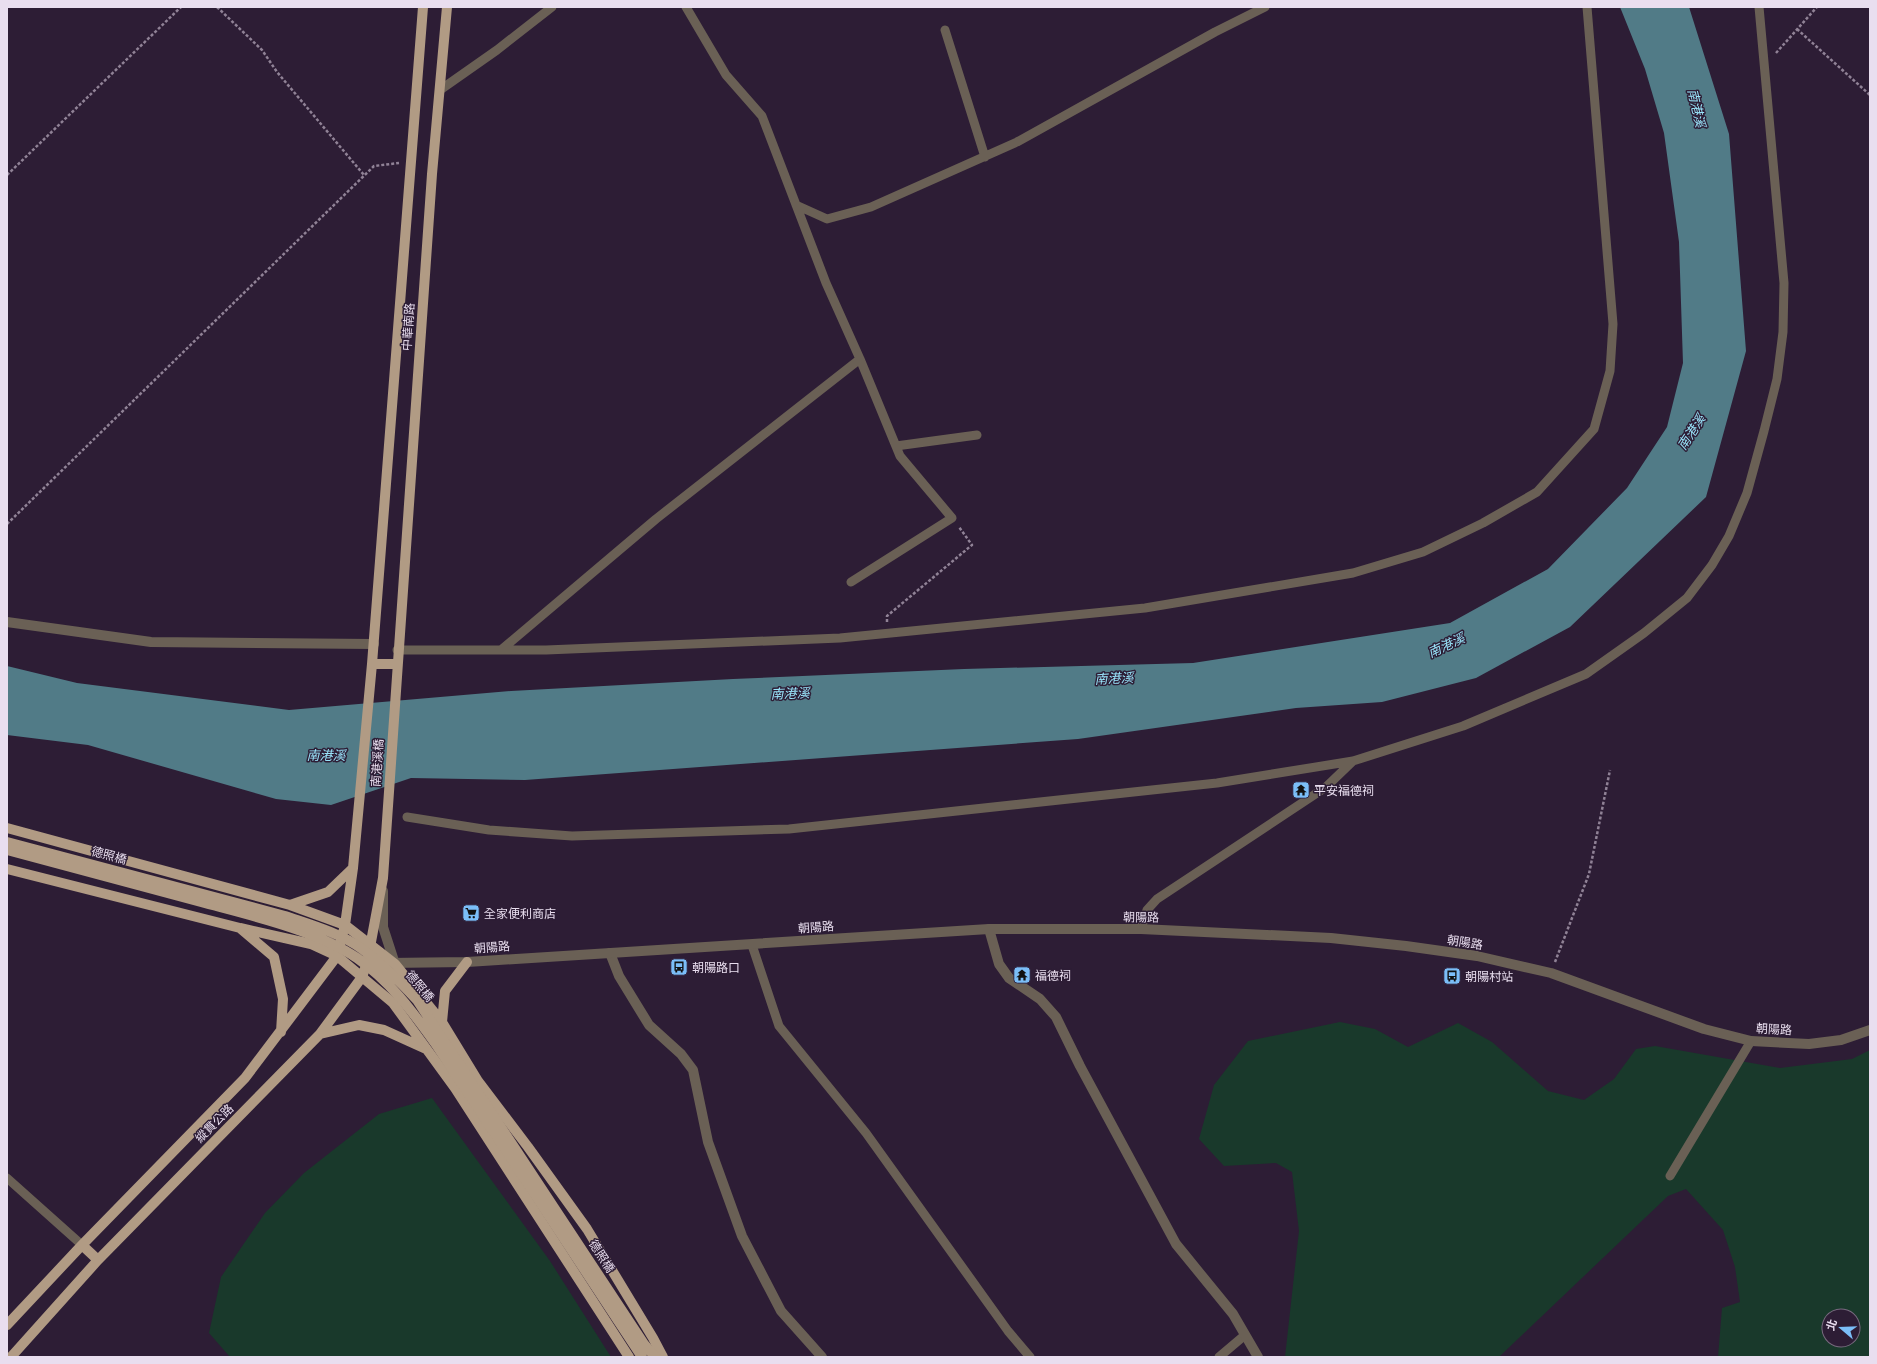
<svg xmlns="http://www.w3.org/2000/svg" width="1877" height="1364" font-family="'Noto Serif','Noto Sans TC',serif">
	<style>
		.green { fill: #19392b; fill-rule: evenodd }
		.water { fill: #517b87 }
		.lines { fill: none; stroke-linecap: round; stroke-linejoin: round }
		.path { stroke: #908296; stroke-width: 2.5; stroke-dasharray: 3 2; stroke-linecap: butt }
		.service { stroke: #6a6055; stroke-width: 9 }
		.minor { stroke: #6a6055; stroke-width: 10 }
		.tertiary { stroke: #6a6055; stroke-width: 10 }
		.primary { stroke: #b19b84; stroke-width: 10 }
		.primary-bridge { stroke: #b19b84; stroke-width: 10 }
		.labels { text-anchor: middle; dominant-baseline: central; stroke-width: 3; stroke-linejoin: round; paint-order: stroke }
		.street-label { font-size: 12px; fill: #e9deef; stroke: #2d1d35 }
		.poi-label { font-size: 12px; fill: #e9deef; stroke: #2d1d35; text-anchor: start }
		.water-label { font-size: 13px; font-style: italic; fill: #99e4fa; stroke: #2d1d35 }
	</style>
	<rect width="100%" height="100%" fill="#2d1d35"/>
	<!-- green -->
	<path class="green" d="M1340 1022 1375 1029 1408 1047 1458 1023 1492 1042 1548 1091 1584 1100 1614 1079 1636 1049 1655 1046 1780 1068 1852 1059 1870 1050V1357H1718L1722 1308 1740 1302 1735 1267 1723 1230 1686 1189 1668 1196 1499 1357H1285L1299 1231 1292 1172 1276 1163 1224 1166 1199 1139 1214 1085 1248 1041ZM1829 1316H1853V1340H1829Z
		M432 1098 550 1261 611 1357H230L209 1333 221 1277 265 1213 304 1173 379 1114Z"/>
	<!-- water -->
	<path class="water" d="M1620 7H1689L1729 134 1746 351 1706 497 1570 627 1476 678 1382 702 1296 708 1078 739 525 780 411 778 331 805 276 799 88 745 7 735V666L77 683 289 710 511 691 733 679 964 669 1193 663 1450 623 1548 569 1627 488 1667 427 1683 363 1679 242 1664 133 1645 69Z"/>
	<g class="lines">
		<!-- path -->
		<path class="path" d="M217 7 262 50 277 72 364 175
			M1797 29 1870 95
			M1776 53 1817 7
			M7 175 181 7
			M7 524 374 166 399 163
			M887 622V616L972 545 959 527
			M1555 962 1589 874 1610 770"/>
		<!-- service -->
		<path class="service" d="M945 30 985 157
			M440 90 497 50 552 7
			M796 205 827 219 871 207 1017 142 1215 32 1265 7
			M896 446 977 435
			M851 582 952 518 900 456 860 359
			M397 650H546L840 638 1145 608 1353 573 1423 552 1483 523 1537 492 1594 429 1610 371 1613 324 1587 7
			M501 650 656 519 860 359 826 283 762 116 726 75 686 7
			M407 817 489 830 572 836 789 829 1217 783 1353 761 1463 726 1586 674 1644 633 1687 598 1712 565 1729 536 1747 493 1764 431 1777 379 1783 332 1784 283 1759 7
			M1141 929 1147 910 1157 899 1326 787 1353 761
			M752 945 779 1026 866 1133 1008 1331 1030 1357
			M1670 1176 1751 1041
			M7 1178 82 1245
			M1219 1357 1245 1335"/>
		<!-- minor -->
		<path class="minor" d="M7 622 151 642 374 644
			M989 929 999 964 1009 978 1040 999 1056 1017 1080 1066 1176 1244 1233 1314 1258 1357
			M610 953 619 976 649 1025 681 1054 693 1070 708 1142 742 1236 781 1311 822 1357"/>
		<!-- tertiary -->
		<path class="tertiary" d="M383 891V927L395 964
			M388 963 467 962 989 929H1141L1331 938 1406 946 1477 956 1551 973 1704 1029 1751 1041 1809 1044 1841 1040 1870 1030"/>
		<!-- primary -->
		<path class="primary" d="M372 664H396
			M7 828 290 905 345 925 395 964 442 1022 478 1081 528 1147 587 1229 653 1338 663 1357
			M7 869 240 928 311 944 337 956 393 1003 455 1088 629 1357
			M290 905 328 892 353 868
			M241 929 274 957 283 999 281 1032
			M442 1022 445 991 467 962
			M320 1034 359 1025 384 1030 426 1049
			M82 1245 98 1260
			M7 1325 82 1245 245 1078 337 956 345 925 353 868 372 664 423 7
			M11 1357 98 1260 320 1034 362 977 367 963 383 878 432 174 447 7"/>
		<!-- primary-bridge -->
		<path class="primary-bridge" d="M7 842 285 916C311 925 340 933 362 949 383 964 400 982 417 1000L644 1344 655 1357
			M7 850C72 867 136 885 201 902 249 915 316 930 357 958 390 981 412 1011 435 1043L642 1357"/>
	</g>
	<!-- icons -->
	<defs>
		<symbol id="temple-square" viewBox="-11 -11 22 22"><rect x="-9" y="-9" width="18" height="18" rx="4" fill="#7bbef8" stroke="#2d1d35"/><path d="M0-6L5-2H3V0L6.5 2.5H4V6H1.5V3h-3V6H-4V2.5H-6.5L-3 0V-2H-5Z" fill="#111"/></symbol>
		<symbol id="supermarket-square" viewBox="-11 -11 22 22"><rect x="-9" y="-9" width="18" height="18" rx="4" fill="#7bbef8" stroke="#2d1d35"/><path d="M-6-5.5h2.5l.6 2H6L4.5 2H-2.5L-4.4-4H-6ZM-1.5 3.2a1.3 1.3 0 1 0 .1 0ZM3 3.2a1.3 1.3 0 1 0 .1 0Z" fill="#111"/></symbol>
		<symbol id="bus-square" viewBox="-11 -11 22 22"><rect x="-9" y="-9" width="18" height="18" rx="4" fill="#7bbef8" stroke="#2d1d35"/><path d="M-5-6H5V4H4V6H2V4H-2V6H-4V4H-5ZM-3.5-4V0h7V-4ZM-3.5 1.2v1.5H-2V1.2ZM2 1.2v1.5H3.5V1.2Z" fill="#111"/></symbol>
	</defs>
	<g fill-rule="evenodd">
		<use href="#temple-square" x="1291" y="780" width="20" height="20"/>
		<use href="#supermarket-square" x="461" y="903" width="20" height="20"/>
		<use href="#bus-square" x="669" y="957" width="20" height="20"/>
		<use href="#temple-square" x="1012" y="965" width="20" height="20"/>
		<use href="#bus-square" x="1442" y="966" width="20" height="20"/>
	</g>
	<g class="labels">
		<!-- street labels -->
		<g class="street-label">
			<text transform="translate(408 327) rotate(-86)">中華南路</text>
			<text transform="translate(377 763) rotate(-86)">南港溪橋</text>
			<text transform="translate(109 855) rotate(15)">德照橋</text>
			<text transform="translate(1141 917) rotate(1)">朝陽路</text>
			<text transform="translate(816 927) rotate(-4)">朝陽路</text>
			<text transform="translate(1465 942) rotate(9)">朝陽路</text>
			<text transform="translate(492 947) rotate(-4)">朝陽路</text>
			<text transform="translate(420 986) rotate(50)">德照橋</text>
			<text transform="translate(1774 1029) rotate(3)">朝陽路</text>
			<text transform="translate(214 1123) rotate(-45)">縱貫公路</text>
			<text transform="translate(602 1256) rotate(57)">德照橋</text>
		</g>
		<!-- poi labels -->
		<g class="poi-label">
			<text x="1314" y="790">平安福德祠</text>
			<text x="484" y="913">全家便利商店</text>
			<text x="692" y="967">朝陽路口</text>
			<text x="1035" y="975">福德祠</text>
			<text x="1465" y="976">朝陽村站</text>
		</g>
		<!-- water labels -->
		<g class="water-label">
			<text transform="translate(1697 108) rotate(77)">南港溪</text>
			<text transform="translate(1691 432) rotate(-57)">南港溪</text>
			<text transform="translate(1446 645) rotate(-25)">南港溪</text>
			<text transform="translate(1114 678) rotate(-3)">南港溪</text>
			<text transform="translate(790 693) rotate(-2)">南港溪</text>
			<text x="326" y="755">南港溪</text>
		</g>
	</g>
	<!-- border -->
	<rect width="1877" height="1364" fill="none" stroke="#e9deef" stroke-width="16"/>
	<!-- north arrow -->
	<g transform="translate(1841 1328) rotate(289)"><circle r="19" fill="#2d1d35" stroke="#786a7f"/>
	<path d="M0-3L7 15L0 10L-7 15Z" fill="#7bbef8"/>
	<text y="-6" font-size="11" font-weight="bold" text-anchor="middle" fill="#e9deef">北</text>
	</g>
</svg>
